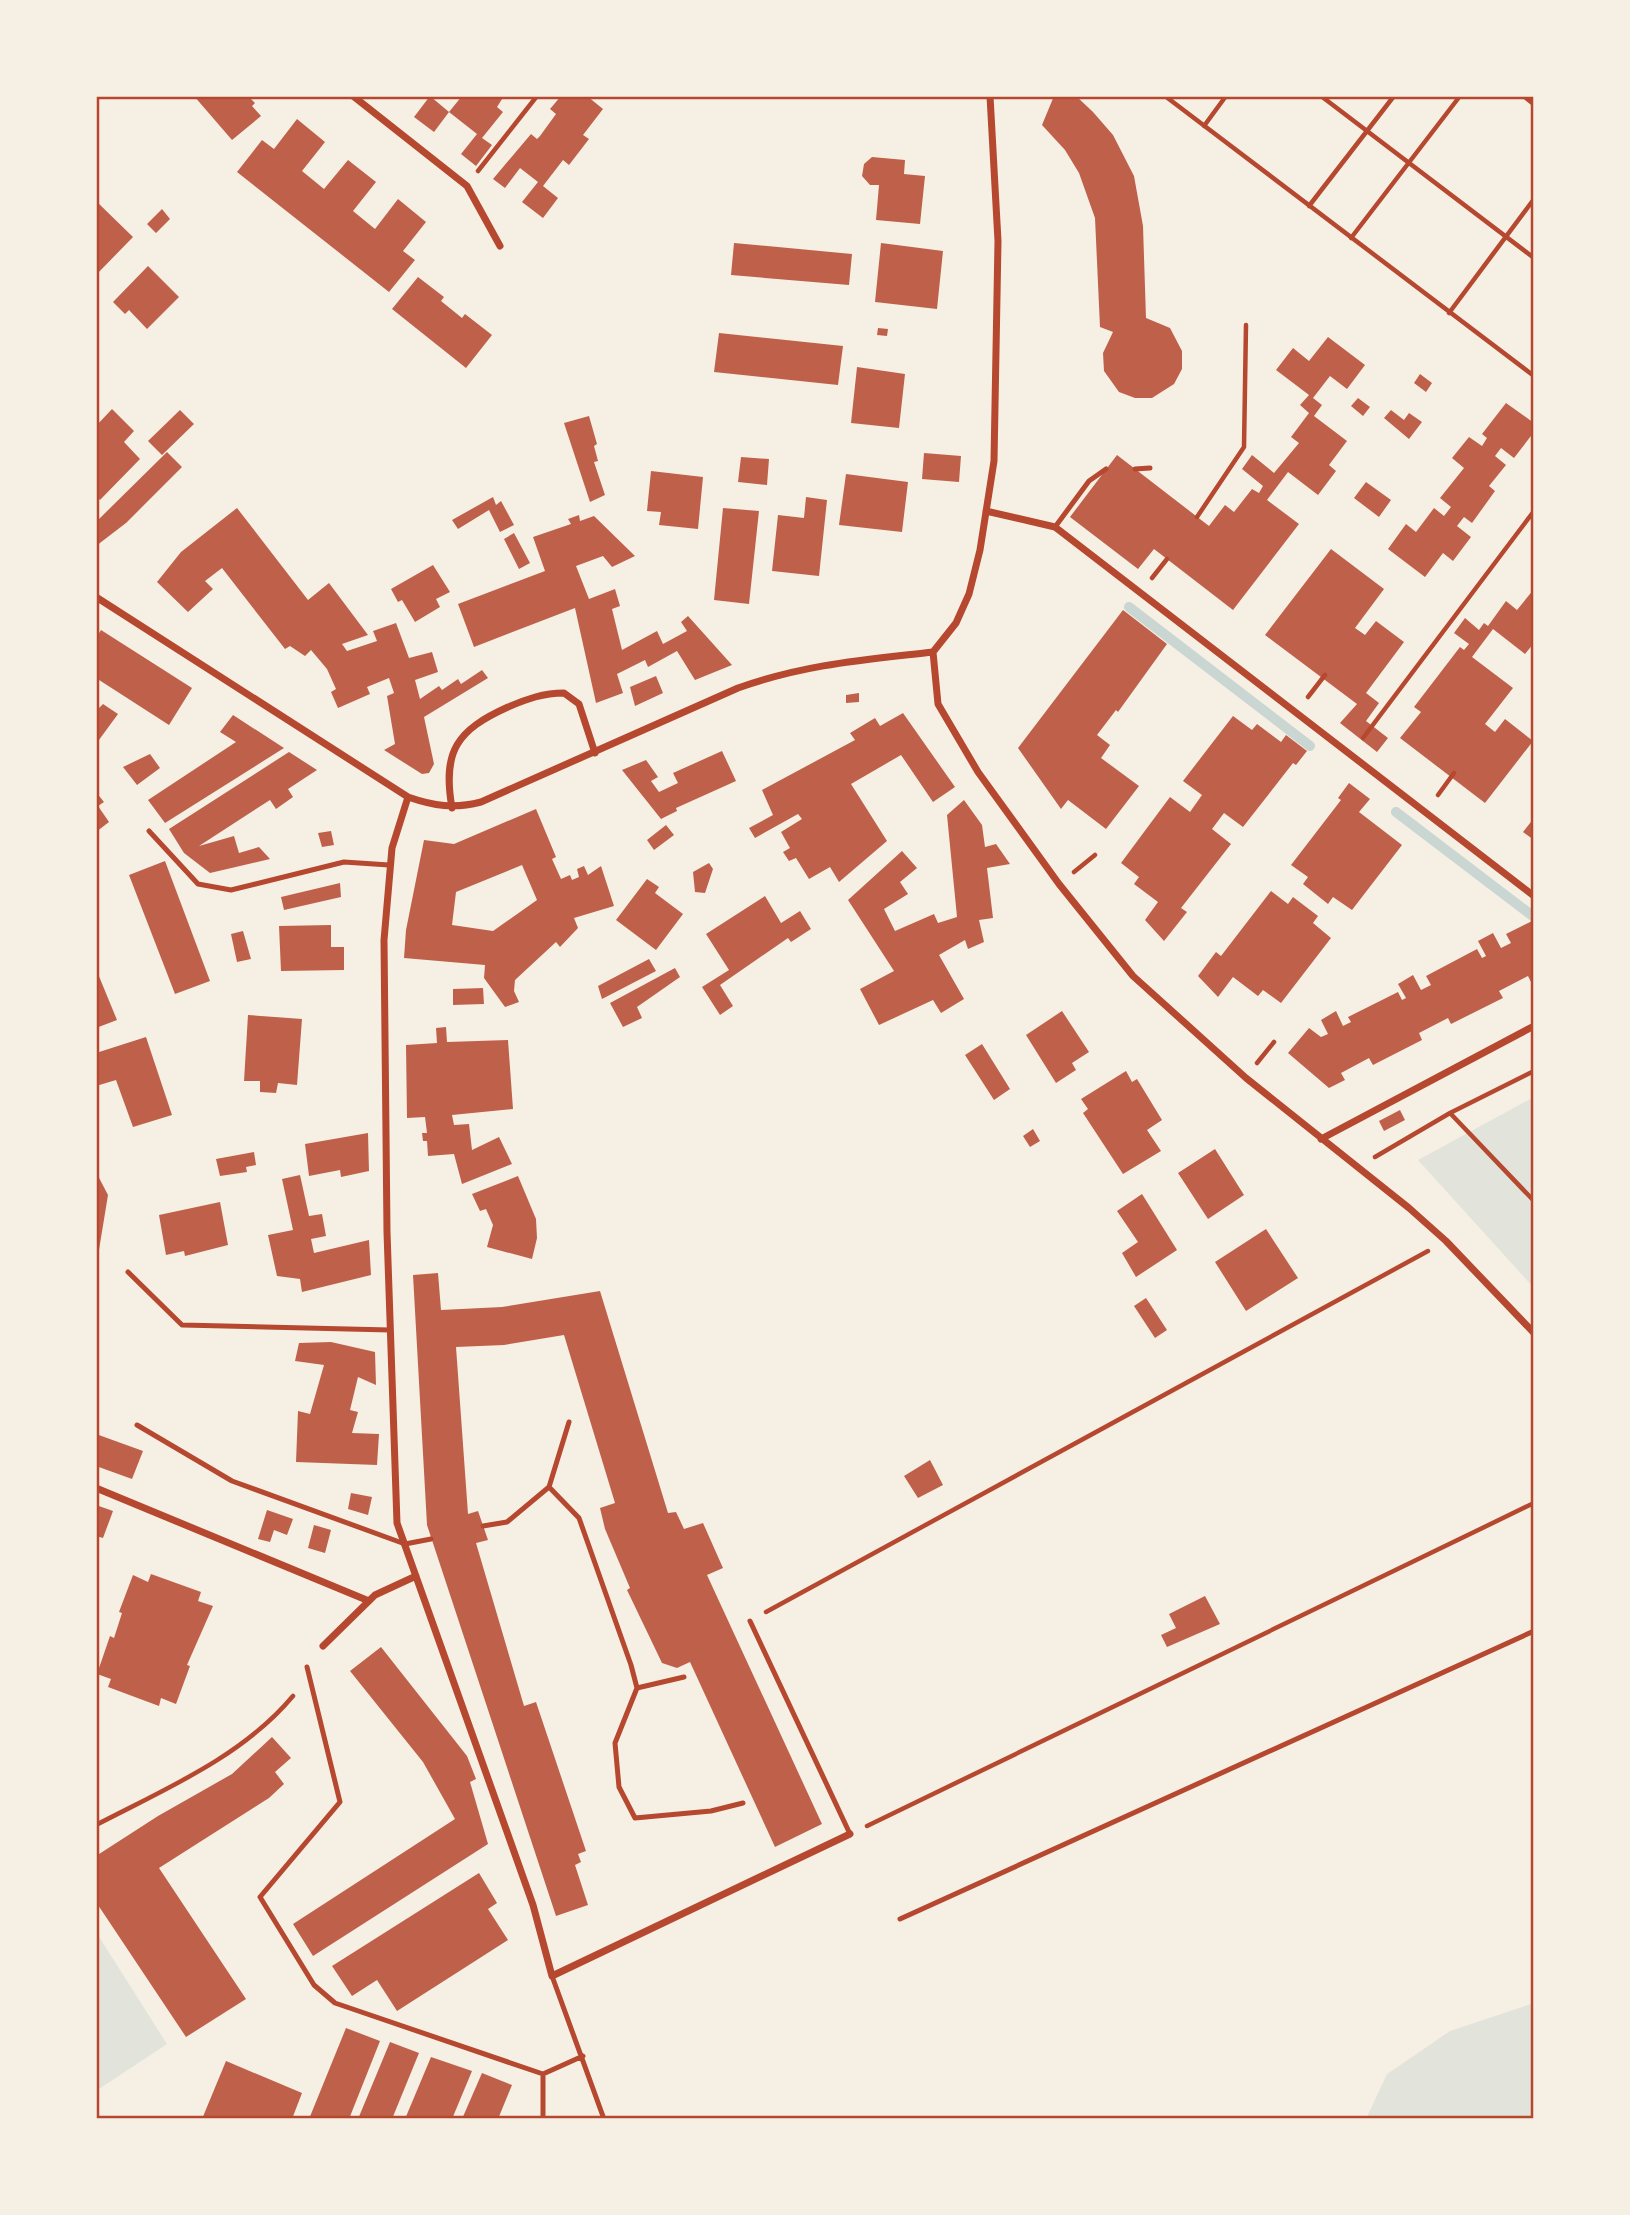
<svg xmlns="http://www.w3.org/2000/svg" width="1630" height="2215" font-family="'Source Sans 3',sans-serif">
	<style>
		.green { fill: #e2e4dc }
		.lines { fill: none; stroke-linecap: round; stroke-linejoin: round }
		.stream { stroke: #c9d6d2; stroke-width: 10 }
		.building { fill: #bf614a; fill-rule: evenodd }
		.path { stroke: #b5482f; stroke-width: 4.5 }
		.service { stroke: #b5482f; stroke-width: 5 }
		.minor { stroke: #b5482f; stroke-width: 7 }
		.neatline { fill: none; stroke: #b5482f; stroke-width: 2.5 }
	</style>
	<rect width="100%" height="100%" fill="#f6efe4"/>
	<!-- green -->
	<path class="green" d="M1534 1097V1288L1418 1160Z
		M96 1932 167 2044 96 2091Z
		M1534 2003V2119H1366L1387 2074 1450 2031Z"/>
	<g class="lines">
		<!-- stream -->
		<path class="stream" d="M1129 607 1310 746
			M1396 812 1534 917"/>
	</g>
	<!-- building -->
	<path class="building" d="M194 96H248L255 103 252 106 261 116 232 140Z
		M430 96 449 112 434 132 414 117Z
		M462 96H504L497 107 503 112 482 138 492 145 476 166 461 154 477 134 449 112Z
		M561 96H587L603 109 583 135 589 139 569 165 563 160 543 186 558 198 543 218 522 202 538 182 520 168 505 188 493 179 531 134 537 139 540 136 556 114 550 109Z
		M1054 96H1076L1093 112 1113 135 1134 176 1143 226 1146 318 1170 328 1182 351V369L1174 384 1152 398H1135L1119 392 1104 371 1103 353 1113 332 1100 327 1095 218 1079 173 1065 150 1042 125Z
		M297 119 325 142 302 171 324 189 348 160 376 182 353 211 375 229 398 199 426 222 403 251 415 260 389 292 237 172 262 140 274 149Z
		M872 157 905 160 904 174 925 176 920 224 876 220 879 185H870L862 176 864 164Z
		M96 201 133 237 96 275Z
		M162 209 170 219 156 233 147 224Z
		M734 243 852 254 849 285 731 275Z
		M881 243 943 251 937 309 875 302Z
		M148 266 179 297 147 329 129 310 125 314 113 302Z
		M418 277 444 297 441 301 462 318 465 314 492 335 466 368 392 309Z
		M878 328 888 329 887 336 877 335Z
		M719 333 843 346 838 385 714 372Z
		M1328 337 1365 365 1347 389 1330 376 1313 398 1322 405 1314 416 1347 441 1329 465 1336 471 1318 495 1288 472 1267 500 1299 524 1233 610 1154 549 1138 569 1070 517 1117 455 1209 526 1225 505 1234 512 1252 489 1259 493 1263 486 1242 469 1252 455 1274 473 1299 443 1291 437 1309 413 1300 405 1309 395 1276 370 1293 348 1309 361Z
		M857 367 905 374 899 428 851 423Z
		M1420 374 1432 383 1426 392 1414 383Z
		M1358 398 1370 407 1363 416 1351 406Z
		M1506 403 1534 423V432L1514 458 1501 448 1495 456 1506 465 1489 486 1495 491 1472 523 1464 517 1457 526 1471 537 1453 561 1443 553 1425 577 1388 549 1406 524 1416 532 1434 508 1444 516 1451 507 1440 498 1464 468 1452 458 1469 437 1482 446 1487 438 1482 434Z
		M112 409 134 431 124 442 140 459 100 500 96 496V426Z
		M180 410 194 424 162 455 148 441Z
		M1391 410 1404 420 1409 413 1422 422 1409 439 1384 418Z
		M589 416 597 444 594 446 598 461 594 462 605 495 590 502 564 423Z
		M167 452 182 467 126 523 96 546V522Z
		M924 453 961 456 959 482 922 479Z
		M741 457 769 459 767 485 738 482Z
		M651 471 703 477 698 529 659 525 661 512 647 511Z
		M846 474 908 482 902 532 839 525Z
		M1366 482 1391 500 1379 517 1354 498Z
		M493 497 496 505 501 501 514 525 500 532 489 510 458 529 452 520Z
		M806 497 827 500 819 576 772 571 778 515 804 518Z
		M237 508 308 600 329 583 368 635 342 644 347 651 377 641 373 631 396 623 409 658 432 652 438 672 415 680 420 699 439 686 442 690 458 679 461 684 482 670 488 678 424 717 434 764 429 773 422 774 384 750 395 744 387 696 394 693 389 678 367 687 370 694 338 708 331 692 336 689 327 669 311 650 305 656 290 646 285 649 222 568 205 581 213 589 188 612 157 582 181 552Z
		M723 508 759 511 749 604 714 600Z
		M579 515 580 521 594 516 635 556 612 567 603 556 576 566 589 599 615 589 620 606 612 609 622 650 657 631 663 644 687 631 681 622 688 616 732 665 695 680 677 651 648 667 645 660 617 674 623 693 596 703 575 608 474 647 458 604 545 571 533 537 571 524 568 519Z
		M514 533 530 563 519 569 504 539Z
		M1331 549 1384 589 1355 628 1365 635 1376 621 1404 642 1366 693 1379 703 1366 721 1388 738 1377 752 1340 723 1357 704 1265 635Z
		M433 565 450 592 436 599 440 607 415 622 402 600 398 602 391 589Z
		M1534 589V643L1525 654 1493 629 1472 657 1513 688 1485 724 1495 732 1505 719 1533 741 1485 803 1400 738 1421 712 1414 707 1460 647 1464 650 1469 644 1454 633 1465 618 1479 630 1484 623 1488 626 1506 601 1517 610Z
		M1123 610 1167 644 1118 712 1116 710 1097 735 1110 745 1101 758 1139 786 1106 829 1068 800 1061 809 1018 748Z
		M101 630 192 688 169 725 96 678V638Z
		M656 676 663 693 635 706 630 687Z
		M859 693V702L846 703V695Z
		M103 704 118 714 96 744V711Z
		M903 713 955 787 933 802 901 755 851 784 887 841 839 882 830 867 809 879 796 858 789 861 783 852 790 848 781 832 802 819 798 814 755 838 749 828 773 815 762 790 855 740 850 733 875 718 880 726Z
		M233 715 284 748 165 823 148 800 236 742 220 732Z
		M1233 716 1252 730 1257 724 1281 742 1286 735 1307 751 1296 765 1293 763 1243 827 1224 813 1212 829 1231 844 1181 908 1187 912 1164 941 1145 920 1158 902 1134 884 1139 877 1121 863 1170 797 1190 812 1202 795 1183 781Z
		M722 751 736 781 676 808 677 811 661 819 622 770 646 760 658 777 651 781 659 792 678 783 673 773Z
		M289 752 317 770 288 789 293 797 276 809 270 800 199 846 234 836 239 853 259 847 270 859 210 873 184 853 169 829Z
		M150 754 160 768 137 785 123 767Z
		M1349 783 1370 799 1359 812 1402 845 1352 910 1333 897 1328 904 1303 884 1308 877 1291 865 1341 800 1338 798Z
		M96 792 104 802 98 806 109 822 96 832Z
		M964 800 982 825 985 847 996 844 1010 864 987 868 993 918 979 920 984 942 968 949 965 940 939 955 964 999 941 1013 933 1000 879 1025 860 989 894 971 848 900 902 851 917 868 900 882 908 894 884 909 895 931 934 914 938 923 957 917 947 815Z
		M536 809 556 857 552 859 561 879 570 875 572 880 579 877 577 869 584 866 588 875 601 866 614 906 574 918 578 928 560 947 556 942 515 980 514 991 519 1002 505 1007 484 978 485 965 404 958 406 930 424 840 454 844ZM522 865 537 900 493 931 452 925 456 892Z
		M1534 818V840L1523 832Z
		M666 825 674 835 654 850 647 840Z
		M331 831 334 845 322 847 318 833Z
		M165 861 210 981 175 994 129 875Z
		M709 863 713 869 705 893 695 892 693 872Z
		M647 879 659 887 655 893 683 914 656 950 616 920Z
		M340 883 341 897 284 910 281 897Z
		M1271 891 1288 904 1293 897 1318 916 1313 923 1331 938 1281 1003 1263 990 1258 996 1233 977 1218 997 1198 976 1216 952 1221 956Z
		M765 896 781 923 800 911 811 929 791 942 788 938 720 985 733 1006 720 1015 702 987 729 970 706 934Z
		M1534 920V981L1531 982 1528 976 1499 991 1503 998 1451 1024 1448 1018 1419 1033 1422 1040 1373 1065 1369 1058 1341 1073 1345 1080 1329 1088 1288 1053 1309 1028 1321 1037 1328 1034 1321 1020 1336 1011 1343 1026 1351 1022 1348 1017 1398 992 1402 1000 1406 998 1398 984 1413 975 1421 990 1431 985 1426 976 1477 949 1482 958 1486 956 1478 941 1493 933 1501 948 1511 943 1506 934Z
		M331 925V947H344V970L281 971 279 926Z
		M243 931 251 959 237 962 231 934Z
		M649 959 656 971 602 999 598 986Z
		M675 968 680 977 637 1007 642 1018 623 1027 610 1003Z
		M96 969 117 1020 96 1028Z
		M483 988 484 1004 453 1005V989Z
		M1062 1011 1089 1052 1072 1063 1076 1070 1056 1083 1026 1035Z
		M248 1015 302 1019 297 1085 278 1083 276 1093 260 1092V1081H244Z
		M446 1027 447 1042 508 1040 513 1109 452 1115 454 1125 469 1124 472 1150 499 1137 512 1164 462 1184 454 1154 428 1156 427 1141H423L422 1133H427L425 1117 407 1118 406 1045 437 1043 436 1028Z
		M146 1037 172 1115 133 1127 116 1080 96 1086V1053Z
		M982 1044 1010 1089 994 1100 965 1055Z
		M1126 1071 1132 1082 1137 1079 1162 1120 1147 1130 1161 1151 1123 1174 1083 1113 1088 1109 1081 1099Z
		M1400 1110 1405 1120 1384 1131 1379 1121Z
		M1033 1129 1040 1141 1030 1147 1023 1136Z
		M368 1133 369 1171 341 1177 340 1170 309 1176 305 1144Z
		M1215 1149 1244 1195 1208 1219 1178 1173Z
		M254 1152 256 1165 246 1167 247 1172 220 1176 216 1159Z
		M96 1172 108 1195 98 1256H96Z
		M300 1175 309 1216 322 1214 326 1236 311 1239 314 1253 369 1240 371 1275 302 1292 300 1279 277 1276 268 1235 293 1230 282 1179Z
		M518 1176 536 1219 537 1238 532 1259 487 1247 493 1225 486 1209 480 1211 472 1194Z
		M1142 1194 1177 1250 1136 1277 1122 1253 1138 1242 1117 1211Z
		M220 1202 228 1245 185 1256 184 1251 166 1255 159 1215Z
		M1266 1229 1298 1278 1246 1311 1215 1262Z
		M438 1273 441 1310 502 1307 600 1291 668 1513 676 1512 684 1529 703 1523 723 1568 707 1575 822 1824 775 1847 690 1662 677 1668 662 1663 627 1590 630 1588 605 1529 600 1508 615 1503 564 1335 504 1345 456 1347 468 1514 478 1511 488 1540 476 1543 524 1706 536 1702 586 1851 578 1854 581 1862 575 1865 588 1905 556 1916 427 1525 413 1275Z
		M1146 1298 1167 1330 1155 1338 1134 1306Z
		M331 1342 375 1352 376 1385 358 1377 350 1410 358 1412 352 1433 379 1434 377 1465 296 1462 298 1411 310 1414 324 1365 295 1361 299 1343Z
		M96 1434 143 1451 132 1479 96 1466Z
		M930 1460 943 1485 918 1498 904 1476Z
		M351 1493 372 1497 368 1515 348 1509Z
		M96 1505 113 1511 103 1538 96 1536Z
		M267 1510 293 1519 287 1535 274 1530 270 1542 258 1539Z
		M314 1525 331 1530 325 1553 308 1548Z
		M151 1574 201 1592 198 1601 213 1606 187 1665 190 1666 176 1704 161 1698 159 1706 108 1687 111 1679 97 1674 110 1636 114 1638 122 1613 119 1612 133 1575 148 1582Z
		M1205 1596 1220 1624 1167 1647 1161 1635 1176 1628 1169 1614Z
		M381 1647 467 1756 476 1779 470 1782 488 1844 313 1956 293 1924 455 1819 423 1762 350 1671Z
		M272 1737 291 1758 275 1772 284 1784 269 1798 159 1868 246 1999 186 2037 96 1902V1856L158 1816 232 1774Z
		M479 1873 497 1903 488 1909 508 1940 397 2011 377 1980 352 1996 332 1966Z
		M346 2028 380 2041 349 2119H309Z
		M390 2042 419 2053 392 2119H358Z
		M431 2057 472 2071 452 2119H405Z
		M226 2061 302 2093 292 2119H202Z
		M482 2073 512 2085 498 2119H462Z"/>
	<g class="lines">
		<!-- path -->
		<path class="path" d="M1165 96 1534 376
			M1321 96 1534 258
			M1204 126 1226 96
			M478 171 537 96
			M1309 206 1394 96
			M1351 238 1460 96
			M1449 313 1534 199
			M1197 517 1244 447 1246 325
			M1152 578 1167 559
			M1308 697 1325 675
			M1363 738 1534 511
			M1438 795 1454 773
			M1074 872 1095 855
			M1257 1063 1274 1042
			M1450 1113 1534 1201
			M1375 1157 1450 1113 1534 1071
			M766 1612 1428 1251
			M96 1825C165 1789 242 1757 293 1696
			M867 1826 1534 1503"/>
		<!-- service -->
		<path class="service" d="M1524 96 1534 104
			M1135 469 1150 468
			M1055 527 1089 481 1106 469
			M149 831 198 884 231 890 344 862 389 865
			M128 1272 182 1325 390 1330
			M137 1425 232 1481 405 1544 431 1539
			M549 1487 579 1518 631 1665 637 1688 615 1743 619 1787 635 1818 711 1811 743 1803
			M483 1526 507 1522 549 1487 569 1422
			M750 1621 850 1834
			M307 1667 340 1802 260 1897 314 1985 335 2003 543 2074 583 2056
			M637 1688 684 1677
			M900 1919 1534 1631
			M552 1976 604 2119
			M543 2074V2119"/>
		<!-- minor -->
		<path class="minor" d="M353 96 467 186 500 246
			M986 511 1055 527 1534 896
			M96 597 408 797C434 806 454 809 481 802L738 688C806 664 863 660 933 652
			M933 652 938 704 978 772 1059 884 1133 976 1246 1078 1409 1208 1446 1241 1534 1333
			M933 652 956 623 969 594 980 550 994 461 998 241 990 96
			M408 797 392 848 384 940 387 1232 397 1523 533 1905 552 1976 850 1834
			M452 808C442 751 457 730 508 707 527 699 543 693 564 693L579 704 595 753
			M1321 1139 1534 1026
			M96 1488 369 1601
			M323 1646 375 1595 416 1576"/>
	</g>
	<!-- border -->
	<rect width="1630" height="2215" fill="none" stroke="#f6efe4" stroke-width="196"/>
	<rect x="98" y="98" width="1434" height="2019" class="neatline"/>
</svg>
